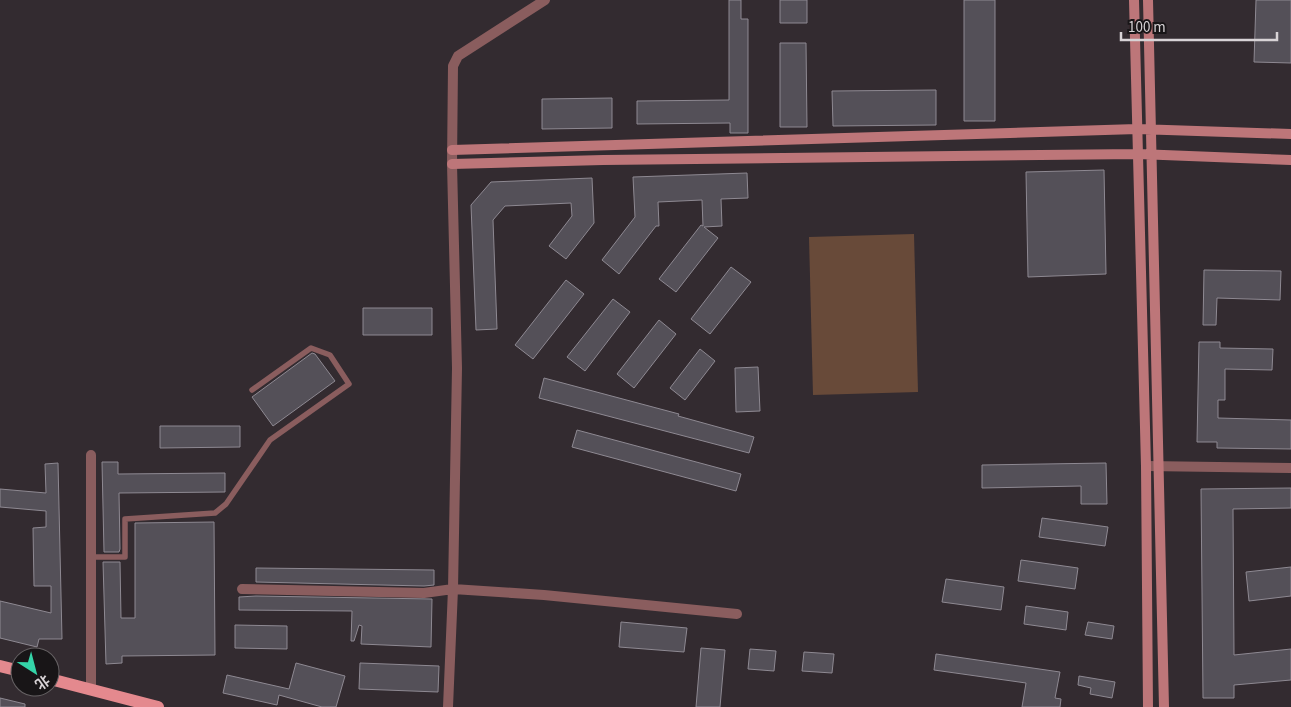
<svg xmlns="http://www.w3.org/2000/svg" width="1291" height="707" font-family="'Source Sans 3','Noto Sans SC',sans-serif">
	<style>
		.green { fill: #684a39 }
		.building { fill: #545058; stroke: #8e8992 }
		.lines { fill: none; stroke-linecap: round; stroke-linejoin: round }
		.lane { stroke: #8a5d5e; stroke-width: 5.5 }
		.street { stroke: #8a5d5e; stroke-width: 10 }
		.secondary { stroke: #bd7679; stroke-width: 10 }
		.primary { stroke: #e4898e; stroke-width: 12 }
	</style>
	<rect width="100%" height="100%" fill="#332b30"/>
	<!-- green -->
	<path class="green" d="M914 234 918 392 813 395 809 237Z"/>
	<!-- building -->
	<path class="building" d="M729 0H741V19H748V133H730V123L637 124V101L729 100Z
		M780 0H807V23H780Z
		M964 0H995V121H964Z
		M1256 0H1291V63L1254 62Z
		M780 43H806L807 127H780Z
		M936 90V125L833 126 832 91Z
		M612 98V128L542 129V99Z
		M1104 170 1106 274 1028 277 1026 172Z
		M747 173 748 198 721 199 722 226 704 227 718 238 676 292 659 279 701 225 703 226 702 200 658 202 659 226H656L619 274 602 260 635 217 633 177Z
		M592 178 594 223 566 259 549 246 572 216 571 203 505 206 493 220 497 329 476 330 471 205 491 182Z
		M731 267 751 282 710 334 691 319Z
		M1204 270 1281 271 1280 300 1217 298 1216 325H1203Z
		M566 280 584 294 533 359 515 345Z
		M613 299 630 312 585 371 567 357Z
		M363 308H432V335H363Z
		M659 320 676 334 634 388 617 374Z
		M1199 342H1220V348L1273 349 1272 370 1225 369V400H1218V418L1291 420V449L1217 448V442H1197Z
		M700 349 715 361 685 400 670 388Z
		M312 353 315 354 335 381 273 426 252 397Z
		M758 367 760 411 736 412 735 368Z
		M544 378 679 414 678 416 754 437 749 453 539 398Z
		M160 426H240V447L160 448Z
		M577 430 741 474 736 491 572 447Z
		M102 462H118V474L225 473V492L119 493 120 549 119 552H104Z
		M58 463 62 639H39L37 647 0 638V601L51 613V586H34L33 528 46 527V511L0 507V489L46 493 45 464Z
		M1106 463 1107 504H1081V486L982 488V465Z
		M1291 488V508L1233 509 1234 655 1291 649V680L1234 685V698H1203L1201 489Z
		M1042 518 1108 527 1105 546 1039 537Z
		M214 522 215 655 122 656V663L106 664 103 562H120L121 618H135V523Z
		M1021 560 1078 568 1075 589 1018 581Z
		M1291 567V596L1249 601 1246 572Z
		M256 568 434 570V585L424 586 256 582Z
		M946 579 1004 587 1001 610 942 602Z
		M256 596 432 599 431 647 361 644 362 626 359 625 354 641H351L352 611 239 610V597Z
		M1026 606 1068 612 1066 630 1024 624Z
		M621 622 687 628 684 652 619 647Z
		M1088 622 1114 626 1112 639 1085 635Z
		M235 625 287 626V649L235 648Z
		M701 648 725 650 720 707H696Z
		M750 649 776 651 774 671 748 669Z
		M804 652 834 654 832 673 802 671Z
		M936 654 1060 672 1055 698 1061 699 1060 707H1022L1026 683 934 670Z
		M296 663 345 676 336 707H322L279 695 277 705 223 693 227 675 289 689Z
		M360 663 439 666 438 692 359 689Z
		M1079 676 1115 682 1112 698 1090 694 1091 688 1078 685Z
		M0 698 25 704V707H0Z"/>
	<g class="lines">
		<!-- lane -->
		<path class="lane" d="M91 557H125V519L215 513 226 504 270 440 349 384 330 355 311 348 252 390"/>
		<!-- street -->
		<path class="street" d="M1146 466 1291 468
			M242 589 424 593 453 589 544 595 737 614
			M91 690V455
			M448 707 453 589 457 368 452 164 453 66 458 56 545 0"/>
		<!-- secondary -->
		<path class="secondary" d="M1134 0 1146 466 1148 707
			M1148 0 1164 707
			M452 150 1137 129 1291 134
			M452 164 603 160 1138 154 1291 160"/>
		<!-- primary -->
		<path class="primary" d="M0 666 20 671
			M50 679 158 707"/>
	</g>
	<!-- north arrow -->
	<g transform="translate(35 672) rotate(144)"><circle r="24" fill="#181517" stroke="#656163"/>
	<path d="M0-4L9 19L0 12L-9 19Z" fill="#34d4a8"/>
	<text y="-8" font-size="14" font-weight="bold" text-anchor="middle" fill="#d8d3d6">北</text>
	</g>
	<!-- scale -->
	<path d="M1121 32v8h156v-8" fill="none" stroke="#d8d3d6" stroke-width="2.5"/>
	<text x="1128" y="32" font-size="15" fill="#d8d3d6" stroke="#181517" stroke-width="4" paint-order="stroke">100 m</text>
</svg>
